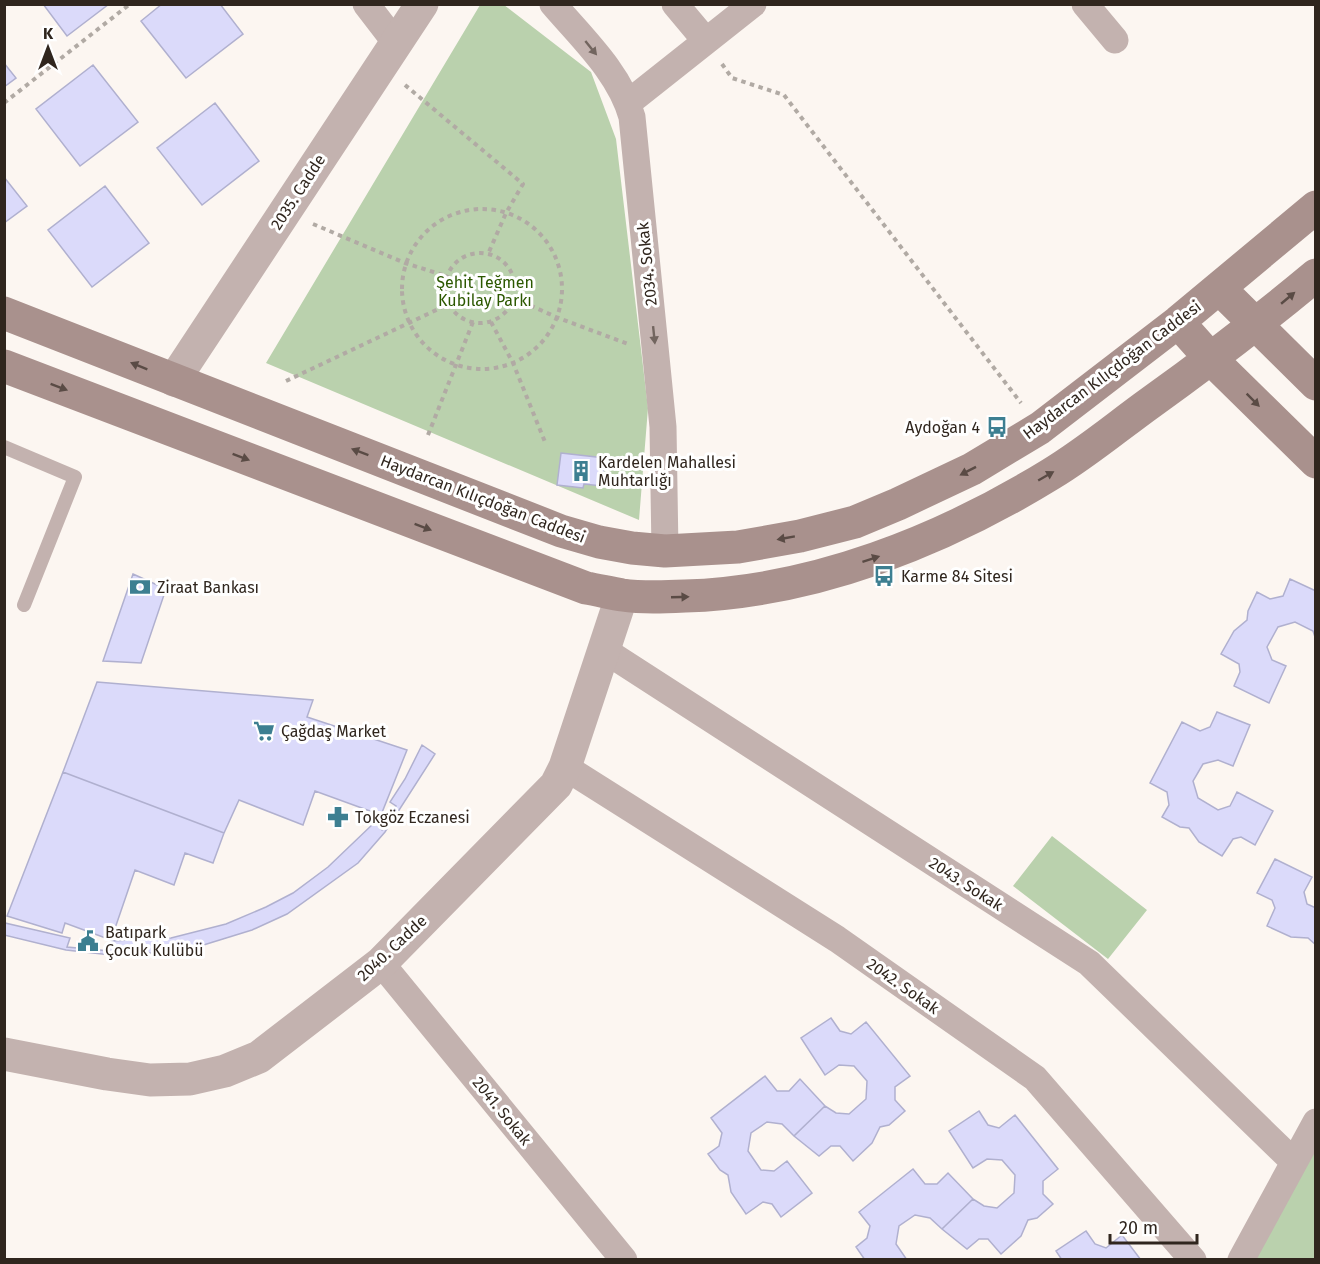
<svg xmlns="http://www.w3.org/2000/svg" width="1320" height="1264" font-family="'Fira Sans',sans-serif">
	<style>
		.green { fill: #bad1ad }
		.building { fill: #dbdafa; stroke: #b0b0cf; stroke-width: 1.5 }
		.lines { fill: none; stroke-linecap: round; stroke-linejoin: round }
		.path { stroke: #b1aaa4; stroke-width: 4; stroke-dasharray: 4.5 4.5; stroke-linecap: butt }
		.service { stroke: #c3b2af; stroke-width: 14 }
		.minor { stroke: #c3b2af; stroke-width: 27 }
		.tertiary { stroke: #c3b2af; stroke-width: 33 }
		.secondary { stroke: #a9918d; stroke-width: 33 }
		.oneway { fill: #72655f }
		.oneway2 { fill: #5a4b45 }
		.labels { text-anchor: middle; dominant-baseline: central; stroke-width: 6; stroke-linejoin: round; paint-order: stroke }
		.street-label { font-size: 16px; fill: #30261e; stroke: #fff }
		.park-label { font-size: 16px; fill: #2c5800; stroke: #fff }
		.poi-label { font-size: 16px; fill: #30261e; stroke: #fff; text-anchor: start }
	</style>
	<rect width="100%" height="100%" fill="#fcf6f1"/>
	<!-- green -->
	<path class="green" d="M480 5H504L591 72 616 139 648 408 639 520 266 363Z
		M1052 836 1147 910 1108 959 1013 886Z
		M1315 1150V1259H1255Z"/>
	<!-- building -->
	<path class="building" d="M43 4H109L67 36Z
		M162 4H220L243 34 186 78 141 21Z
		M4 63 16 78 4 87Z
		M93 65 138 122 80 166 36 109Z
		M215 103 259 161 202 205 157 148Z
		M4 177 27 206 4 223Z
		M105 186 149 243 92 287 48 230Z
		M561 453 605 458 602 486 584 484 583 488 557 485Z
		M133 574 166 589 141 663 103 661Z
		M1290 579 1316 591V640L1313 631 1295 622 1278 627 1267 647 1272 660 1286 666 1269 703 1234 686 1240 672 1239 664 1221 654 1234 631 1247 620 1248 611 1257 592 1270 599 1283 596Z
		M97 682 313 700 307 717 407 750 381 815 315 791 303 825 239 800 224 833 63 772Z
		M1217 712 1250 725 1233 766 1218 760 1203 764 1193 781 1198 798 1218 810 1230 806 1237 792 1273 811 1255 845 1241 837 1233 839 1222 856 1199 842 1189 828 1180 827 1162 817 1169 805 1167 792 1150 783 1182 722 1200 731 1210 727Z
		M422 745 435 754 385 832 358 863 287 914 252 930 197 947 168 952 111 955 66 950 4 935 5 923 70 938 67 947 110 951V941L171 938 226 924 266 907 293 893 328 867 375 822 382 830 396 806 390 802 405 779Z
		M63 772 224 833 213 863 185 853 174 885 135 870 111 940 65 923 62 933 7 916Z
		M1275 859 1312 877 1304 892 1307 904 1316 908V945L1308 938 1291 937 1267 926 1275 908 1272 900 1257 893Z
		M5 923 70 938 67 947 110 951 111 955 66 950 4 935Z
		M831 1018 840 1031 851 1034 866 1022 910 1076 895 1087V1100L905 1111 889 1125 880 1127 872 1143 853 1161 840 1146H831L819 1156 794 1136 825 1106 836 1113 849 1114 866 1099 867 1081 854 1066 839 1065 825 1075 801 1038Z
		M765 1076 777 1091H789L800 1079 825 1106 794 1136 782 1124 767 1122 751 1133 748 1151 761 1170 774 1171 787 1161 812 1193 781 1217 772 1204 763 1202 746 1214 731 1192 728 1175 720 1170 708 1154 719 1146 722 1133 711 1118Z
		M979 1111 988 1125 999 1128 1015 1115 1058 1169 1043 1181V1194L1053 1204 1037 1218 1028 1220 1021 1236 1001 1254 988 1239H979L967 1249 942 1229 973 1199 984 1206 997 1208 1014 1193 1015 1175 1002 1160 987 1159 973 1168 949 1131Z
		M913 1169 925 1184H937L948 1173 973 1199 942 1229 930 1218 915 1215 899 1226 896 1244 907 1260H865L856 1247 867 1238 870 1226 859 1212Z
		M1086 1231 1095 1244 1106 1248 1122 1235 1141 1260H1062L1056 1251Z"/>
	<g class="lines">
		<!-- path -->
		<path class="path" d="M722 64 732 78 784 95 1021 403
			M405 85 523 184 506 213 488 254
			M4 103 130 4
			M402 289a80 80 0 1 1 160 0a80 80 0 1 1-160 0Z
			M313 224 405 263 446 276
			M445 288a35 35 0 1 1 70 0a35 35 0 1 1-70 0Z
			M514 298 556 317 628 344
			M491 322 513 363 545 442
			M286 381 449 304
			M428 435 473 322"/>
		<!-- service -->
		<path class="service" d="M4 447 75 477 24 605"/>
		<!-- minor -->
		<path class="minor" d="M366 4 396 43
			M553 4C582 38 620 73 632 117L663 427 665 551
			M675 4 706 41
			M1085 4 1115 40
			M628 103 753 4
			M604 650 1089 963 1294 1162
			M565 767 837 939 1035 1078 1193 1260
			M381 963 624 1260
			M1241 1260 1316 1122"/>
		<!-- tertiary -->
		<path class="tertiary" d="M174 380 422 4
			M4 1054 107 1074 150 1080 190 1079 225 1071 259 1057 381 963 556 785 565 767 622 595"/>
		<!-- secondary -->
		<path class="secondary" d="M1219 288 1316 384
			M4 313 561 531 599 542 632 548 665 551 738 547 800 536 855 522 898 504 972 469 1040 428 1178 322 1316 207
			M1178 322 1211 359 1316 462
			M4 366 586 588C598 590 610 593 622 595 643 598 664 597 685 596 814 592 942 541 1051 474 1086 453 1118 426 1150 403 1207 362 1262 320 1316 275"/>
	</g>
	<!-- one-way arrows -->
	<defs><path id="oneway-solid" d="M-6-.8H1V-3.2L6.5 0L1 3.2V.8H-6Z" transform="scale(1.5)"/></defs>
	<g class="oneway">
		<use href="#oneway-solid" transform="translate(591 48) rotate(51)"/>
		<use href="#oneway-solid" transform="translate(654 335) rotate(84)"/>
	</g>
	<g class="oneway2">
		<use href="#oneway-solid" transform="translate(1288 298) rotate(-40)"/>
		<use href="#oneway-solid" transform="translate(139 366) rotate(-158)"/>
		<use href="#oneway-solid" transform="translate(59 387) rotate(21)"/>
		<use href="#oneway-solid" transform="translate(1253 400) rotate(45)"/>
		<use href="#oneway-solid" transform="translate(360 452) rotate(-159)"/>
		<use href="#oneway-solid" transform="translate(241 457) rotate(21)"/>
		<use href="#oneway-solid" transform="translate(968 471) rotate(153)"/>
		<use href="#oneway-solid" transform="translate(1046 476) rotate(-30)"/>
		<use href="#oneway-solid" transform="translate(423 527) rotate(21)"/>
		<use href="#oneway-solid" transform="translate(786 538) rotate(170)"/>
		<use href="#oneway-solid" transform="translate(871 559) rotate(-18)"/>
		<use href="#oneway-solid" transform="translate(680 597) rotate(-2)"/>
	</g>
	<!-- icons -->
	<defs>
		<symbol id="bus-bare" viewBox="-9 -9 18 18"><path d="M-5-6H5V4H4V6H2V4H-2V6H-4V4H-5ZM-3.5-4V0h7V-4ZM-3.5 1.2v1.5H-2V1.2ZM2 1.2v1.5H3.5V1.2Z" fill="#3d7f91" stroke="#fff" stroke-width="2.5" paint-order="stroke"/></symbol>
		<symbol id="building-bare" viewBox="-9 -9 18 18"><path d="M-4-6H4V6H1V3H-1V6H-4ZM-2.5-4.3h1.7v1.8h-1.7ZM.8-4.3h1.7v1.8H.8ZM-2.5-1h1.7V.8h-1.7ZM.8-1h1.7V.8H.8Z" fill="#3d7f91" stroke="#fff" stroke-width="2.5" paint-order="stroke"/></symbol>
		<symbol id="bank-bare" viewBox="-9 -9 18 18"><path d="M-6-4H6V4H-6ZM0-2.3a2.3 2.3 0 1 0 0 4.6a2.3 2.3 0 1 0 0-4.6Z" fill="#3d7f91" stroke="#fff" stroke-width="2.5" paint-order="stroke"/></symbol>
		<symbol id="supermarket-bare" viewBox="-9 -9 18 18"><path d="M-6-5.5h2.5l.6 2H6L4.5 2H-2.5L-4.4-4H-6ZM-1.5 3.2a1.3 1.3 0 1 0 .1 0ZM3 3.2a1.3 1.3 0 1 0 .1 0Z" fill="#3d7f91" stroke="#fff" stroke-width="2.5" paint-order="stroke"/></symbol>
		<symbol id="pharmacy-bare" viewBox="-9 -9 18 18"><path d="M-2-6h4v4h4v4h-4v4h-4v-4h-4v-4h4Z" fill="#3d7f91" stroke="#fff" stroke-width="2.5" paint-order="stroke"/></symbol>
		<symbol id="civic-bare" viewBox="-9 -9 18 18"><path d="M-.6-6.5H3V-4.5H.6V-3L4-1V1h2V6H-6V1h2V-1L-.6-3ZM-1.2 2.5V6h2.4V2.5Z" fill="#3d7f91" stroke="#fff" stroke-width="2.5" paint-order="stroke"/></symbol>
	</defs>
	<g fill-rule="evenodd">
		<use href="#bus-bare" x="982" y="412" width="30" height="30"/>
		<use href="#building-bare" x="566" y="456" width="30" height="30"/>
		<use href="#bus-bare" x="869" y="561" width="30" height="30"/>
		<use href="#bank-bare" x="125" y="572" width="30" height="30"/>
		<use href="#supermarket-bare" x="249" y="716" width="30" height="30"/>
		<use href="#pharmacy-bare" x="323" y="802" width="30" height="30"/>
		<use href="#civic-bare" x="73" y="926" width="30" height="30"/>
	</g>
	<g class="labels">
		<!-- street labels -->
		<g class="street-label">
			<text transform="translate(298 192) rotate(-57)">2035. Cadde</text>
			<text transform="translate(647 264) rotate(-96)">2034. Sokak</text>
			<text transform="translate(1112 370) rotate(-37)">Haydarcan Kılıçdoğan Caddesi</text>
			<text transform="translate(483 499) rotate(21)">Haydarcan Kılıçdoğan Caddesi</text>
			<text transform="translate(966 884) rotate(33)">2043. Sokak</text>
			<text transform="translate(392 948) rotate(-43)">2040. Cadde</text>
			<text transform="translate(903 986) rotate(35)">2042. Sokak</text>
			<text transform="translate(502 1111) rotate(51)">2041. Sokak</text>
		</g>
		<!-- park labels -->
		<g class="park-label">
			<text x="485" y="282">Şehit Teğmen<tspan x="485" dy="18">Kubilay Parkı</tspan></text>
		</g>
		<!-- poi labels -->
		<g class="poi-label">
			<text x="980" y="427" text-anchor="end">Aydoğan 4</text>
			<text x="598" y="462">Kardelen Mahallesi<tspan x="598" dy="18">Muhtarlığı</tspan></text>
			<text x="901" y="576">Karme 84 Sitesi</text>
			<text x="157" y="587">Ziraat Bankası</text>
			<text x="281" y="731">Çağdaş Market</text>
			<text x="355" y="817">Tokgöz Eczanesi</text>
			<text x="105" y="932">Batıpark<tspan x="105" dy="18">Çocuk Kulübü</tspan></text>
		</g>
	</g>
	<!-- border -->
	<rect width="1320" height="1264" fill="none" stroke="#30261e" stroke-width="12"/>
	<!-- north arrow -->
	<g transform="translate(48 48)" stroke="#ffffff" stroke-width="4.5" paint-order="stroke">
	<path d="M0-4.5L10 22L0 15L-10 22Z" fill="#30261e"/>
	<text y="-9" font-size="16" font-weight="bold" text-anchor="middle" fill="#30261e">K</text>
	</g>
	<!-- scale -->
	<path d="M1110 1234v9h87v-9" fill="none" stroke="#30261e" stroke-width="3"/>
	<text x="1119" y="1234" font-size="18" fill="#30261e" stroke="#ffffff" stroke-width="4.5" paint-order="stroke">20 m</text>
</svg>
